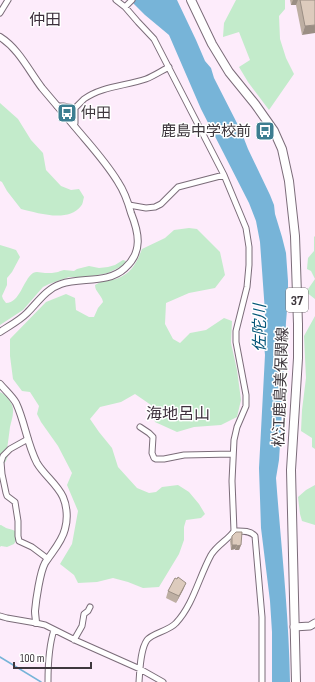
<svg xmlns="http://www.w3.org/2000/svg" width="315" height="682" font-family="'Sofia Sans Condensed','Noto Sans JP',sans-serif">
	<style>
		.green { fill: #c3ebcb }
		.water { fill: #77b4d8 }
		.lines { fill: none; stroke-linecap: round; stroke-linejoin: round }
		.stream { stroke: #77b4d8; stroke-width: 1.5 }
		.minor-casing { stroke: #7b6c79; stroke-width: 7 }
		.tertiary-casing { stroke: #7b6c79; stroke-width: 8 }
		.secondary-casing { stroke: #7b6c79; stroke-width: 9 }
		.primary-casing { stroke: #7b6c79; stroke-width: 10 }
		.minor { stroke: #fff; stroke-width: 5 }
		.tertiary { stroke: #fff; stroke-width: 6 }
		.secondary { stroke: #fff; stroke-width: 7 }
		.primary { stroke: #fff; stroke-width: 8 }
		.wall { fill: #beafa3 }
		.shaded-wall { fill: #9b8e84 }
		.building { fill: #ddcbbd; stroke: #9b8e84 }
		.labels { text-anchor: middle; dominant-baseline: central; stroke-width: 3; stroke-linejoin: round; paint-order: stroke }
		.shield { fill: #fff; stroke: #787377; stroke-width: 1 }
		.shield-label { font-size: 14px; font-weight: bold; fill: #3e373d }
		.poi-label { font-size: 15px; fill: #3e373d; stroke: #fff; text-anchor: start }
		.street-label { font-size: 15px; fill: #3e373d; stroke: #fff }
		.neighbourhood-label { font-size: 16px; fill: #3d303c; stroke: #fff }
		.water-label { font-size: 16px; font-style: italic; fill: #045578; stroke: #fff }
	</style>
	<rect width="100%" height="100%" fill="#fdecfb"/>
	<!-- green -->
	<path class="green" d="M236 0H285V9L279 16 280 39 286 58 294 74 269 110 248 82 239 67 250 60 239 32 223 37 224 23Z
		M0 103 18 119 31 140 43 153 46 170 61 186 71 190 79 189 84 197C83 200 83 204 81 206 68 223 38 213 21 209L7 191 2 182 0 181Z
		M189 228 197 229 220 252 225 275 215 288 189 293 166 303 165 324 173 339 180 343 190 333 206 330 224 318 232 321 231 343 237 370 241 400 237 417 221 425 194 427 177 432 155 422 151 405 135 394 121 402 100 407 90 419 99 432 112 448 118 467 137 488 149 493 156 492 162 487 178 485 189 492 199 504 205 514 201 518 186 520 184 527V540L179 554 159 587 143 588 128 582 113 578 97 582 78 583 74 575 60 564 72 544 78 511 67 485 72 473 58 446 41 422 37 414 39 406 30 392 22 391 13 379 10 356V339L46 302 66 294 75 298 76 310 89 317H94L98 308 103 302C102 295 95 292 95 285L104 280C109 281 111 280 116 279 132 273 136 264 142 249L165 238 174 230Z
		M315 236V299L306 292 315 279 311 271 307 269 308 258 314 251V237Z
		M0 245 10 248 16 250 20 257 12 272 7 278V285L2 296 3 299 6 303C20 303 23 280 33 273 37 271 41 273 45 273 50 273 54 273 58 272 60 271 63 270 64 270 67 270 71 271 74 271L77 269 89 266 99 268 108 267 115 265 123 260 126 261 124 265 108 273 87 277H69L49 284 43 287 23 310 0 325Z
		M315 316V449L312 447V438L301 431 302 410 306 378 304 336Z
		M0 392C7 395 14 404 13 412 13 417 11 422 10 427 9 435 8 442 7 449 10 456 5 464 0 468Z
		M315 485V525L302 521 300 514 298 497 306 490Z
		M0 525C2 525 4 527 6 528 8 529 11 529 13 530 19 532 17 539 14 544L7 547 1 546 0 547Z"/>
	<!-- water -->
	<path class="water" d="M135 0H177L196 40 205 61 211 68 214 78 241 131 248 149 270 195 274 205 275 214 282 237 286 253 288 281V298L286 322 281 429 279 460 276 478C281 546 289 614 290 682H272V632L270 601 261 528 259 468 265 355 264 344 265 312 260 242 256 221 249 203 223 152 201 109 169 35 145 15 132 2Z"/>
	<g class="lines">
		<!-- stream -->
		<path class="stream" d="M0 657 41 682"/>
		<defs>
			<path id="minor" d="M116 0 125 7 138 22 154 39 224 175 246 228 249 247V265L247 287 236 331V342L246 395V406L237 427 234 440 232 481 234 531C229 539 217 545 211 555 199 577 193 605 176 623 169 631 152 633 147 640 140 650 140 670 139 682
				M125 7 132 0
				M0 13 8 0
				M57 106H63L75 108V123L74 126
				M75 108C78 105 81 102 84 99 102 86 126 86 146 79 154 76 161 71 169 67
				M129 205 146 208 155 207 161 204 178 187 224 175
				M140 427 149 433 153 437 152 453 154 458 156 459H164L184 455 233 454
				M28 439 10 449 3 456 1 462 2 474 6 493 7 496 15 502 18 521V536L19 541 32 547 48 559
				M234 531C241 531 250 530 255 536L262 617V682
				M0 616 7 618 36 623 45 625 77 641 140 669 163 682
				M74 640 82 626 84 614 88 611 90 607
				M48 682C48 666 49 645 54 630"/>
			<path id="tertiary" d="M0 37C19 49 29 71 42 88 53 101 64 114 75 127 90 145 106 162 118 182 124 191 128 202 131 213 139 233 143 252 125 268 108 284 81 277 61 284 46 289 38 302 27 313 19 321 9 326 0 332
				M0 384C5 390 12 396 16 403 25 422 27 444 37 463 44 475 57 484 63 497 67 506 68 519 65 529 62 542 52 552 45 563 40 572 36 600 35 611 35 615 36 619 36 623"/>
			<path id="secondary" d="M294 627 310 626 315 623"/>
			<path id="primary" d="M191 0 212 44 229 72 255 104 274 131 282 149 289 181 295 236 298 324V358L291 470 296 682"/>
		</defs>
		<!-- minor casing -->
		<use href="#minor" class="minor-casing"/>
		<!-- tertiary casing -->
		<use href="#tertiary" class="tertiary-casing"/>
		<!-- secondary casing -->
		<use href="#secondary" class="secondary-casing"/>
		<!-- primary casing -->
		<use href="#primary" class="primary-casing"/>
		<!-- minor -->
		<use href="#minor" class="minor"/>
		<!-- tertiary -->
		<use href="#tertiary" class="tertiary"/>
		<!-- secondary -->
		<use href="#secondary" class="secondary"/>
		<!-- primary -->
		<use href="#primary" class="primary"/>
	</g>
	<!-- wall -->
	<path class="wall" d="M290 0H315L302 35 296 5H291Z
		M232 536 241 545 239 550H235V549L231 550 230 541Z
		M186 583 183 590 176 603 166 598 168 591Z"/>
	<!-- shaded-wall -->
	<path class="shaded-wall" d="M293 0H298L296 5H291Z
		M315 25V33L302 35 305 26Z
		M232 545H237L235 549 231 550Z
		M241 545 239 550H235L237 546Z
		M186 583 183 590 176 603 179 596Z"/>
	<!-- building -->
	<path class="building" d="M300 0H315V25L305 26Z
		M236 532H242L241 545 237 546V545H232V536Z
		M178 577 186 583 179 596 168 591 175 578 177 579Z"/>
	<!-- icons -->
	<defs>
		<symbol id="bus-square" viewBox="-11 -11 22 22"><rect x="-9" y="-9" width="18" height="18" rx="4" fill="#3d7e91" stroke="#fff"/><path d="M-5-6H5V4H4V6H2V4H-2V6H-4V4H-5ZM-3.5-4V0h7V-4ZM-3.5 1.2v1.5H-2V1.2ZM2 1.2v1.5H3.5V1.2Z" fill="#fff"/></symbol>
	</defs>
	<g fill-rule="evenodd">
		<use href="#bus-square" x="56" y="102" width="22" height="22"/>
		<use href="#bus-square" x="254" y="120" width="22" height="22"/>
	</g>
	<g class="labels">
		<!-- shield labels -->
		<rect class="shield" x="286" y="288" width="22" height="24" rx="3"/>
		<g class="shield-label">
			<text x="297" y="300">37</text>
		</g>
		<!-- poi labels -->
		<g class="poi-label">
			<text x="81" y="113">仲田</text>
			<text x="251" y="131" text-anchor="end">鹿島中学校前</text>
		</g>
		<!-- street labels -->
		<g class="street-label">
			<text transform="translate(281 387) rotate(-88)">松江鹿島美保関線</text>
		</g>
		<!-- neighbourhood labels -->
		<g class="neighbourhood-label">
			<text x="45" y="20">仲田</text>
			<text x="178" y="414">海地呂山</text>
		</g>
		<!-- water labels -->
		<g class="water-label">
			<text transform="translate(260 328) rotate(-90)">佐陀川</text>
		</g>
	</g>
	<!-- scale -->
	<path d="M14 662v6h77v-6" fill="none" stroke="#3e373d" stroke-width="2"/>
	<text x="20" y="662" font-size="12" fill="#3e373d" stroke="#ffffff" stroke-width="3" paint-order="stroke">100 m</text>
</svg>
